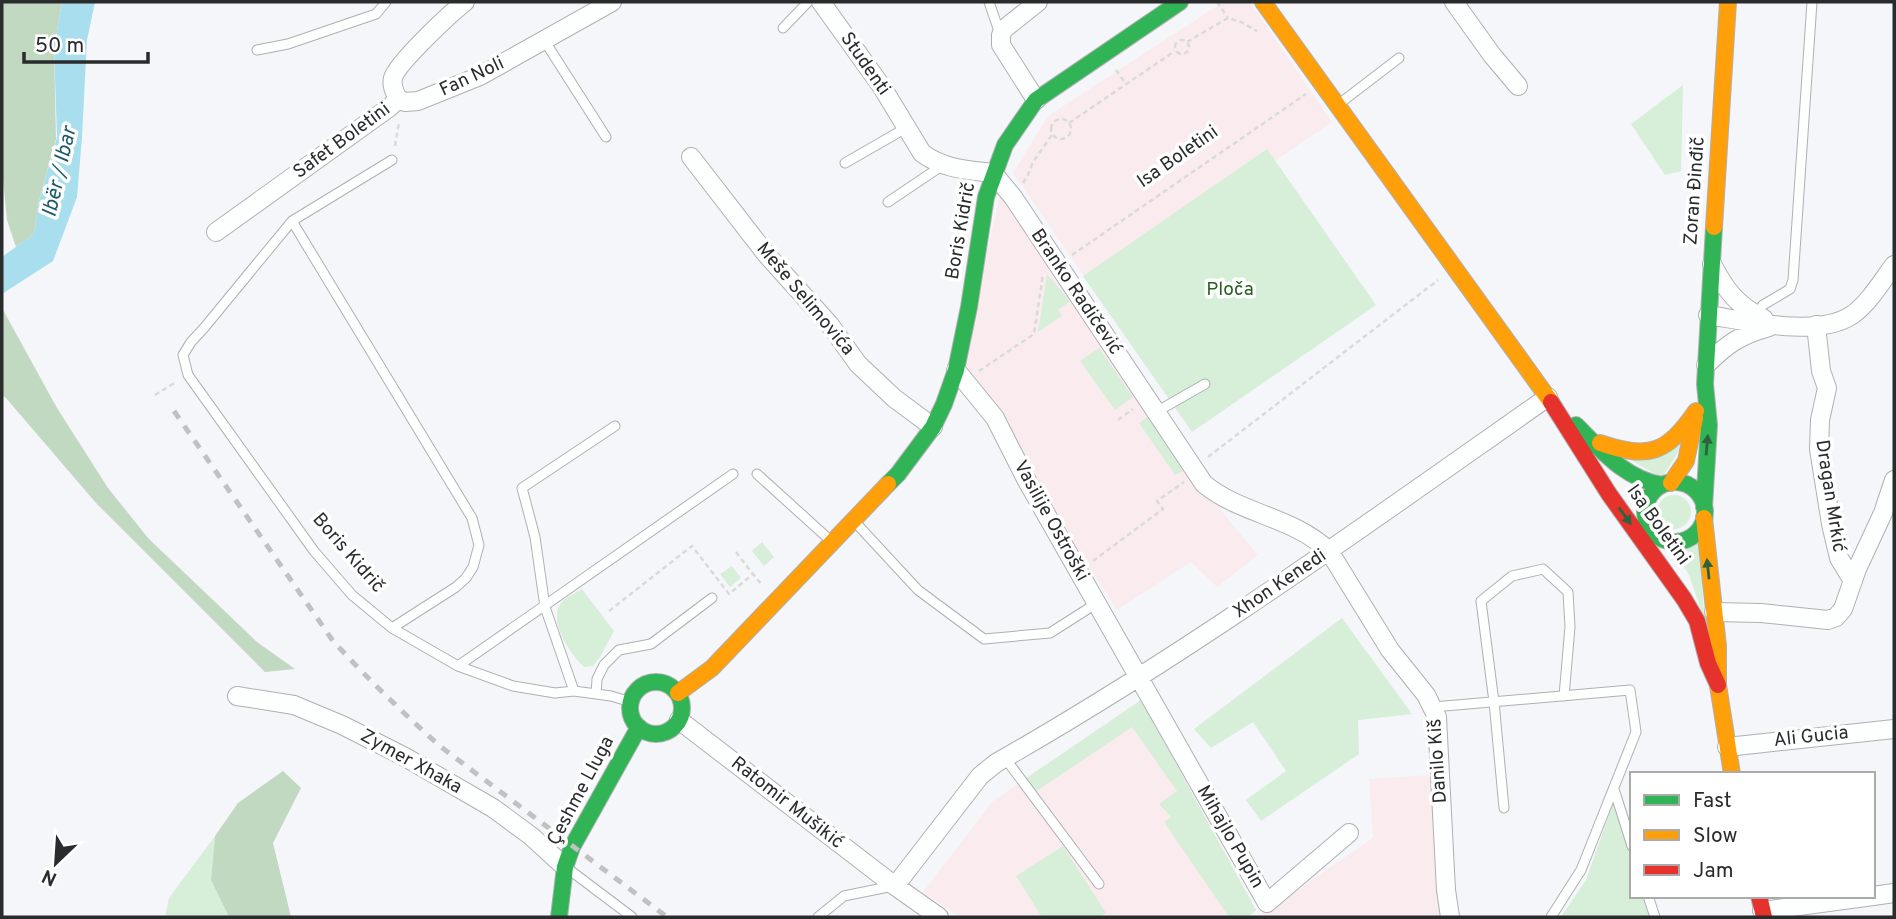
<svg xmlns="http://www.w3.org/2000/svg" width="1896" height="919" font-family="Overpass,sans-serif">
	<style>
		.education { fill: #faecee }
		.green { fill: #d7eed8 }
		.forest { fill: #c1d9c1 }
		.water { fill: #a9deee }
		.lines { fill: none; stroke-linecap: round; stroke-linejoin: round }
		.lane-casing { stroke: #afb0b3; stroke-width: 11 }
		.street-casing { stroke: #afb0b3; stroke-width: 20 }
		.fast-casing { stroke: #afb0b3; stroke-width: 18 }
		.slow-casing { stroke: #afb0b3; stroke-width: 18 }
		.jam-casing { stroke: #afb0b3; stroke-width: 18 }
		.path { stroke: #dadada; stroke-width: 2.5; stroke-dasharray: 5 3.5; stroke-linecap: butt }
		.lane { stroke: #fdfefe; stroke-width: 9 }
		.street { stroke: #fdfefe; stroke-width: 18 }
		.fast { stroke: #30b455; stroke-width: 16 }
		.slow { stroke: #ff9f0a; stroke-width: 16 }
		.jam { stroke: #e5322d; stroke-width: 16 }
		.rail { stroke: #c1c1c2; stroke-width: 5; stroke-dasharray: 9 9; stroke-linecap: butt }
		.oneway { fill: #2c623d }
		.labels { text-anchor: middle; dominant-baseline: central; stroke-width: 7; stroke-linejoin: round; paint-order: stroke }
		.street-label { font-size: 19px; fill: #2a2b2d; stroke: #fff }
		.park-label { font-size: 19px; fill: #266023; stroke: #fff }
		.water-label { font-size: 21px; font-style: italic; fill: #1a5967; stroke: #fff }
	</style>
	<rect width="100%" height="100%" fill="#f4f6f9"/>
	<!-- education -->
	<path class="education" d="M1223 2H1250L1332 122 1273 162 1192 432 1013 173 1048 116Z
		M1000 194 1219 508 1258 555 1217 587 1191 562 1117 610 1021 460 1004 421 963 360Z
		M1141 700 1256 910 1248 917H960L923 892 993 801Z
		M1430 775 1441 917H1257L1373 838 1369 779Z"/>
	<!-- green -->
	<path class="green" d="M1683 85 1681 171 1665 175 1631 124Z
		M1267 149 1376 305 1192 432 1083 276Z
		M1047 274 1070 301 1058 310 1062 316 1038 332Z
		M1099 348 1133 397 1115 410 1080 361Z
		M1152 414 1188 469 1175 475 1139 423Z
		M1685 441 1662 478 1622 455Z
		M1657 512a17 17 0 1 1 34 0a17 17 0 1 1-34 0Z
		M762 542 774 557 764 566 752 551Z
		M1700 542 1704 618 1689 575 1674 551Z
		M732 566 741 578 730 587 720 574Z
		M582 589 614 631 600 657 593 666 584 667C571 655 545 618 563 601 568 596 576 593 582 589Z
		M1342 618 1412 714 1358 720 1359 754 1261 821 1246 800 1286 771 1253 722 1211 748 1194 729Z
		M1141 700 1256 910 1248 917H1229L1164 822 1171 817 1159 804 1177 791 1132 727 1035 792 1025 779Z
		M1613 804 1632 856V896H1646L1653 917H1561L1586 880Z
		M215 836 211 880 229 917H165L169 898Z
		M1063 846 1106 913 1099 917H1042L1016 876Z"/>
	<!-- forest -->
	<path class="forest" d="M2 2H62L54 48 56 139 39 201 34 234 16 247 7 220 2 168Z
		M2 308 57 408 108 488 148 538 257 642 295 669 265 672 96 503 6 398 2 395Z
		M283 771 301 788 273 843 291 917H229L211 880 215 836 238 803Z"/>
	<!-- water -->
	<path class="water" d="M62 2H95L87 40 82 137 77 197 53 261 2 294V257L34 234 39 201 57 137 54 48Z"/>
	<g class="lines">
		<defs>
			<path id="lane" d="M989 2 1000 34
				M783 28 808 2
				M544 40 606 137
				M257 50 288 44 376 14 386 2
				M1339 104 1399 58
				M392 160 292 221 204 328 191 342 183 355 188 375 314 551 352 595 392 628 458 666 513 686 555 693 574 691 611 696 631 702
				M845 163 906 128
				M888 202 943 165
				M292 221 472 518 479 545 473 567 466 578 456 587 392 628
				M1756 315 1763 305 1790 289 1793 280 1812 2
				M1156 412 1205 384
				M757 474 831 541
				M855 522 918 590 984 639 1050 633 1097 603
				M458 666 733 474
				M574 691 545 607 535 537 522 488 615 426
				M596 694 597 679 604 665 619 650 651 644 712 598
				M1433 707 1630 690 1636 732 1581 870 1551 917
				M1005 758 1099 884
				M1614 789 1632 846
				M1504 808 1494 702 1481 601 1512 576 1543 569 1568 592 1570 627 1564 696
				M567 868 632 917
				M1648 896 1655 917
				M818 917 844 896 893 886"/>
			<path id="street" d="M821 2 882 87 922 153C943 169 968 170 993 173L1013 197 1204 484C1242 515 1292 516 1329 551L1390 650 1426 695 1437 717 1446 890 1450 917
				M1454 2 1492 55 1518 86
				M398 99 405 102 418 101 480 76 612 2
				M398 99C395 93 391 86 393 78 397 63 451 13 465 2
				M1036 100 1001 45V35L1004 29 1038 2
				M691 157 766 254 830 325 858 364 894 398 933 427
				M216 232 390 107 398 99
				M1712 264C1726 291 1737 305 1764 319
				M1708 315C1747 321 1818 338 1852 315 1869 303 1882 281 1894 265
				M1816 325 1821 371 1827 388 1820 420 1819 449 1831 524 1839 558 1853 581
				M1706 365C1727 344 1740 335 1769 327
				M956 370 995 418 1026 479 1267 903 1349 833
				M1714 612 1761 613 1828 620 1836 617 1843 609 1857 569 1883 513 1894 480
				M237 696 294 705 342 725 405 757 493 808 531 836 565 867
				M679 720 895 886 939 917
				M1727 747 1894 729
				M895 886 980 776 996 763C1188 654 1367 524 1548 397
				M1873 896 1894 893
				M1762 911 1873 896"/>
			<path id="fast" d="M1576 425C1601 450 1625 479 1662 485
				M1645 512a30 30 0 1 1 60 0a30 30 0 1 1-60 0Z
				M888 484 898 474 933 427 944 404 956 370 969 307 986 197 1005 145 1036 100 1180 2
				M1704 507 1709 425 1705 384 1714 227
				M630 708a26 26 0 1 1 52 0a26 26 0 1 1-52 0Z
				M559 917 565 867 572 847 639 727"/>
			<path id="slow" d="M1263 2 1551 402
				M1714 227 1728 2
				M1600 443C1649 460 1667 453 1696 411
				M1671 483 1686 461 1695 418
				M1704 518 1718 646V685L1732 774
				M678 693 712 668 888 484"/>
			<path id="jam" d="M1551 402 1609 494 1684 599 1697 621 1708 663 1718 685
				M1759 896 1764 917"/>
		</defs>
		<!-- lane casing -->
		<use href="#lane" class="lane-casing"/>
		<!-- street casing -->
		<use href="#street" class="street-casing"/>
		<!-- fast casing -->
		<use href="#fast" class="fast-casing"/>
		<!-- slow casing -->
		<use href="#slow" class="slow-casing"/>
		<!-- jam casing -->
		<use href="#jam" class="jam-casing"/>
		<!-- path -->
		<path class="path" d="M1217 2 1228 18
			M1175 47a7 7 0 1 1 14 0a7 7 0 1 1-14 0Z
			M1187 42 1228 18 1241 22 1257 31
			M1116 70 1126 84
			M1051 129a10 10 0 1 1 20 0a10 10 0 1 1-20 0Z
			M1069 123 1175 51
			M395 146 399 122
			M1023 183 1028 175 1033 162 1052 135
			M1072 255 1306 94
			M979 371 1034 334 1043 274
			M155 395 176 382
			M1118 420 1133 409
			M1208 457 1438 280
			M736 552 753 574
			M1093 561 1163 509 1157 501 1184 482
			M609 611 692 546 729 594 753 574 762 585"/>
		<!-- lane -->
		<use href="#lane" class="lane"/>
		<!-- street -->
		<use href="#street" class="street"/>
		<!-- fast -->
		<use href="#fast" class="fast"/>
		<!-- slow -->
		<use href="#slow" class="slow"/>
		<!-- jam -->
		<use href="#jam" class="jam"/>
		<!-- rail -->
		<path class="rail" d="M174 411 333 641C367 678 403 713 441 747L667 917"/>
	</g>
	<!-- one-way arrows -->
	<defs><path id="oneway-solid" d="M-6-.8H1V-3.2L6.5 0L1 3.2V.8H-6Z" transform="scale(1.75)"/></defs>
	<g class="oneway">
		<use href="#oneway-solid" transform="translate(1707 445) rotate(-85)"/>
		<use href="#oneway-solid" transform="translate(1625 516) rotate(54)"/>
		<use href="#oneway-solid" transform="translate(1708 569) rotate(-96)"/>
	</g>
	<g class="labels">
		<!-- street labels -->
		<g class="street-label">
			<text transform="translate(865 64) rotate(55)">Studenti</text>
			<text transform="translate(472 77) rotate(-25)">Fan Noli</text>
			<text transform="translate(342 141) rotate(-36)">Safet Boletini</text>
			<text transform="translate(1178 157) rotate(-35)">Isa Boletini</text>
			<text transform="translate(1695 191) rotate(-86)">Zoran Đinđič</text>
			<text transform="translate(961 231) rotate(-80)">Boris Kidrič</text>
			<text transform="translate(1076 292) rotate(56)">Branko Radičević</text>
			<text transform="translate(805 299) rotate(50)">Meše Selimovića</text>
			<text transform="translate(1830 496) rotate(81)">Dragan Mrkić</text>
			<text transform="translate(1051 521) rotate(61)">Vasilije Ostroški</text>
			<text transform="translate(1658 525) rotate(54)">Isa Boletini</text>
			<text transform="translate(348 553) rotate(49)">Boris Kidrič</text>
			<text transform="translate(1280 584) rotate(-34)">Xhon Kenedi</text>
			<text transform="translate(1811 737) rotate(-6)">Ali Gucia</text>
			<text transform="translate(1438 761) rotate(-94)">Danilo Kiš</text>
			<text transform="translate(411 762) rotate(29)">Zymer Xhaka</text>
			<text transform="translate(581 791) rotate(-62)">Çeshme Lluga</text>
			<text transform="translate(787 803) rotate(38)">Ratomir Mušikić</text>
			<text transform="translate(1230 837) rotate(60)">Mihajlo Pupin</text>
		</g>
		<!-- park labels -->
		<g class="park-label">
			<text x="1230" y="290">Ploča</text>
		</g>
		<!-- water labels -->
		<g class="water-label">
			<text transform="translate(60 172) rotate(-77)">Ibër / Ibar</text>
		</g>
	</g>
	<!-- border -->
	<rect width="1896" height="919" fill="none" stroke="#2a2b2d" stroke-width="7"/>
	<!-- legend -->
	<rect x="1630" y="772" width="245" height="126" fill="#ffffff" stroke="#aaaaab" stroke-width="2"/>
	<rect x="1644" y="795" width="35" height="10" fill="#30b455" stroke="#aaaaab" stroke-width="2"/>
	<text x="1693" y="807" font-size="21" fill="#2a2b2d">Fast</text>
	<rect x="1644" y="830" width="35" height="10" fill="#ff9f0a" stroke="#aaaaab" stroke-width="2"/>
	<text x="1693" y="842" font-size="21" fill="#2a2b2d">Slow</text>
	<rect x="1644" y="865" width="35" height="10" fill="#e5322d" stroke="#aaaaab" stroke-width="2"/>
	<text x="1693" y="877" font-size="21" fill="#2a2b2d">Jam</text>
	<!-- north arrow -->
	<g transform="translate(56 863) rotate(205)" stroke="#ffffff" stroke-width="5" paint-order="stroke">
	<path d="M0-5L12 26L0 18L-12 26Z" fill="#2a2b2d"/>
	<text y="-10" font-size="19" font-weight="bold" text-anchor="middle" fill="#2a2b2d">N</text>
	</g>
	<!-- scale -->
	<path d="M24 52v10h124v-10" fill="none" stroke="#2a2b2d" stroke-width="3.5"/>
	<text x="35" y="52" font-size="21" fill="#2a2b2d" stroke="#ffffff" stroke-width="5" paint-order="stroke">50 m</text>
</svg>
